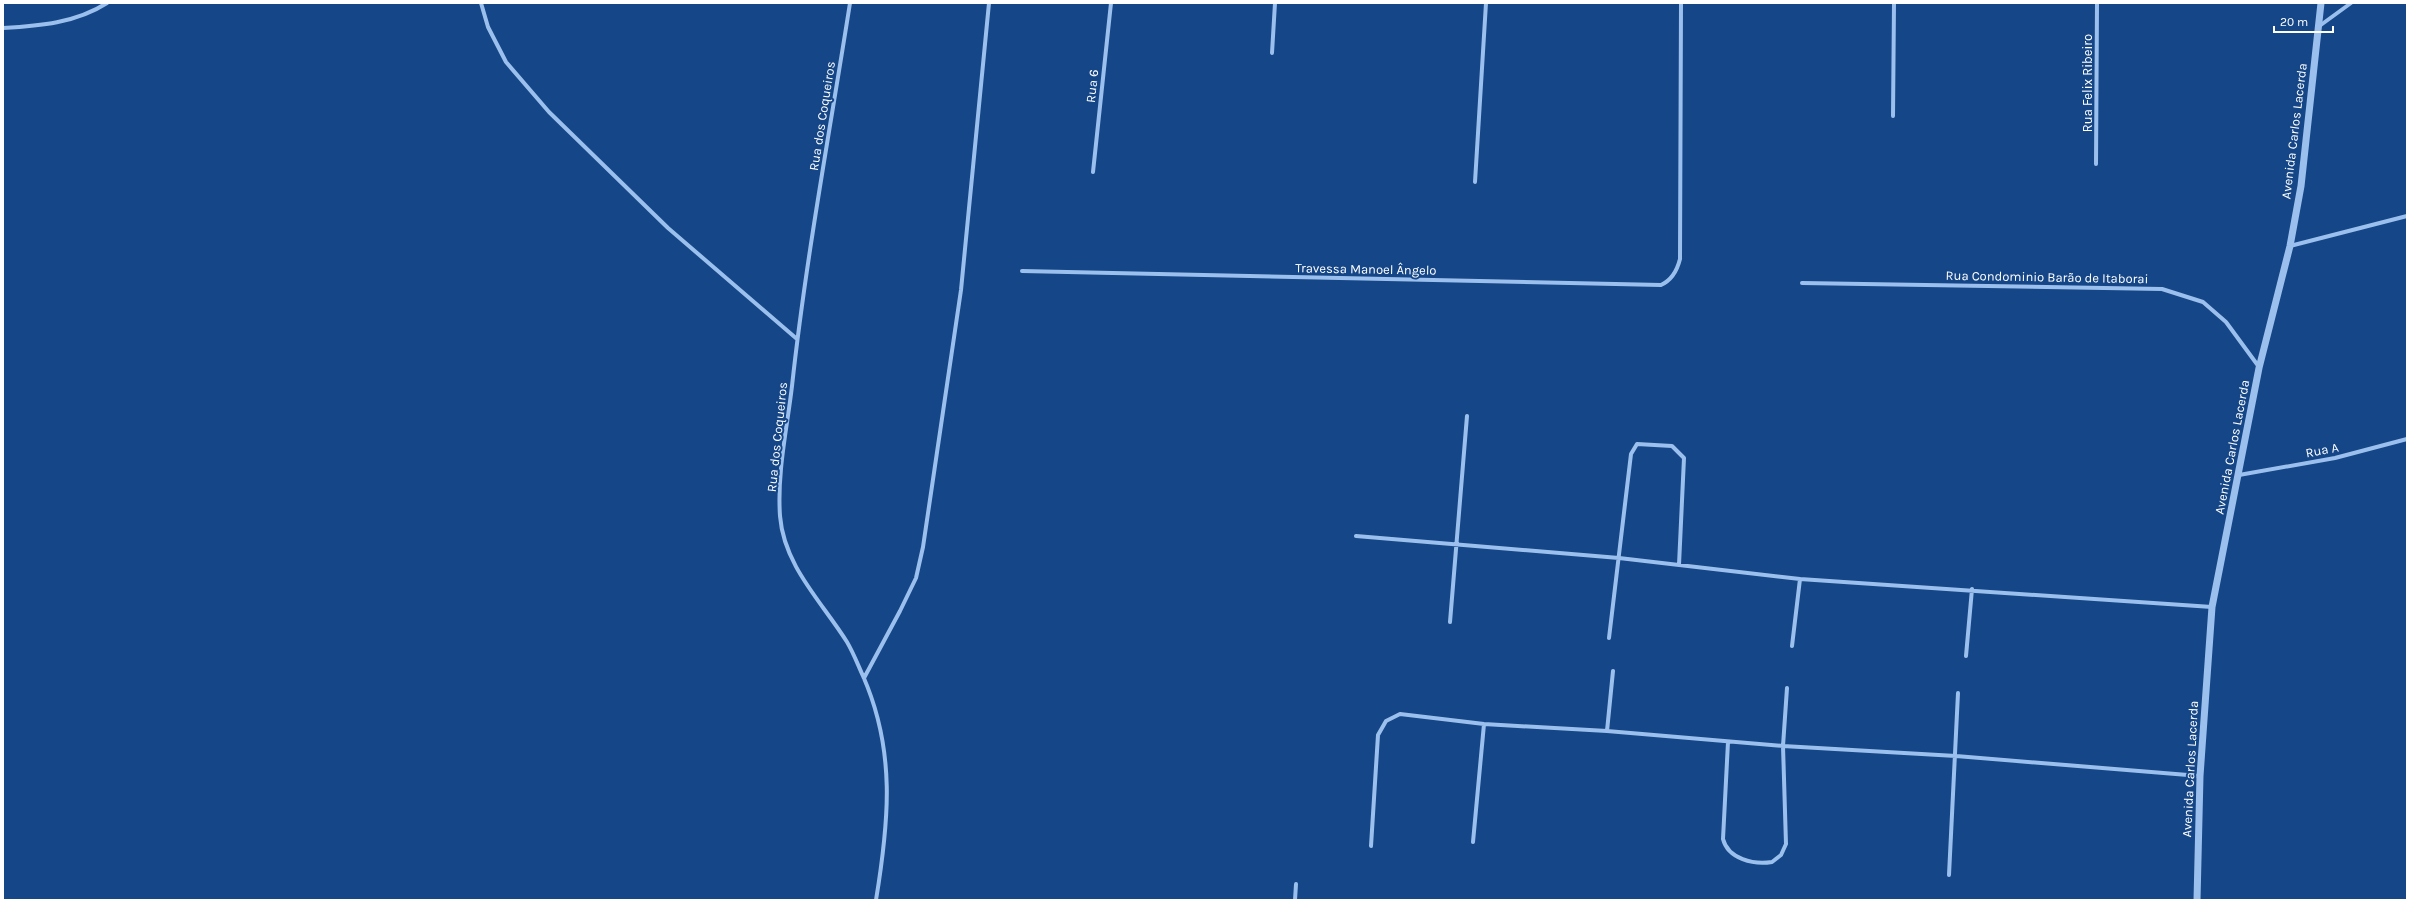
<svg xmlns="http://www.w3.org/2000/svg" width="2410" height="903" font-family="Karla,sans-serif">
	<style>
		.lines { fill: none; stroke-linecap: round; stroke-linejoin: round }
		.minor { stroke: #9bc0ee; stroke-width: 4 }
		.tertiary { stroke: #9bc0ee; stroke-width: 7 }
		.labels { text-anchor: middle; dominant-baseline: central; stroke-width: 4; stroke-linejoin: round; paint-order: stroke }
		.street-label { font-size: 13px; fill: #fff; stroke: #154687 }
	</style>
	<rect width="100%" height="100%" fill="#154687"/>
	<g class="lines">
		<!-- minor -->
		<path class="minor" d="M481 3 488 27 506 62 549 112 668 228 797 339
			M850 3C830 130 806 258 792 386 787 429 777 472 780 516 784 566 822 602 847 642 853 652 858 665 863 676 896 751 889 821 876 900
			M2318 27 2351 3
			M3 28C39 26 76 23 107 3
			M1272 53 1275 3
			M1893 116 1894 3
			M2096 164 2097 3
			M1093 172 1111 3
			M1475 182 1486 3
			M2290 246 2407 216
			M1022 271 1661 285C1672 280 1677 271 1680 259L1681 3
			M1802 283 2162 289 2203 302 2226 322 2259 367
			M2239 475 2335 458 2407 439
			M1356 536 1619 558 1800 579 2212 607
			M1450 622 1467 416
			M1609 638 1631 454 1637 444 1672 446 1684 458 1679 565
			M1792 646 1800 579
			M1966 656 1972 589
			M864 678 900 611 916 578 923 547 961 290 989 3
			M1607 731 1613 671
			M1728 742 1723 839C1728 859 1754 865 1772 862L1781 855 1786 844 1783 746 1787 688
			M1473 842 1484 724
			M1371 846 1378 735 1386 721 1400 714 1484 724 1607 731 1783 746 1956 756 2200 776
			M1949 875 1958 693
			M1295 900 1296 884"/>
		<!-- tertiary -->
		<path class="tertiary" d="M2197 900 2200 776 2212 607 2259 368 2290 246 2301 186 2321 3"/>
	</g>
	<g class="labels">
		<!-- street labels -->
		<g class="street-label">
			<text transform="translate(2087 83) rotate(-90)">Rua Felix Ribeiro</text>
			<text transform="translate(1092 86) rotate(-84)">Rua 6</text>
			<text transform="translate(822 116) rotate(-81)">Rua dos Coqueiros</text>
			<text transform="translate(2294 131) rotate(-83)">Avenida Carlos Lacerda</text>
			<text transform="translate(1366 269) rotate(1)">Travessa Manoel Ângelo</text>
			<text transform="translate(2047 277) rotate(1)">Rua Condominio Barão de Itaborai</text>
			<text transform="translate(777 437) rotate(-84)">Rua dos Coqueiros</text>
			<text transform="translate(2232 447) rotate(-79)">Avenida Carlos Lacerda</text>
			<text transform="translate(2322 450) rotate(-11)">Rua A</text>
			<text transform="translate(2190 769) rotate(-87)">Avenida Carlos Lacerda</text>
		</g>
	</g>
	<!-- border -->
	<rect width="2410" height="903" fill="none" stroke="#ffffff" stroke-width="8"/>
	<!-- scale -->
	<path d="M2274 26v6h59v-6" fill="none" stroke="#ffffff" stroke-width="2"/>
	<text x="2280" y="26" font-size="12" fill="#ffffff" stroke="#154687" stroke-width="3" paint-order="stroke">20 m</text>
</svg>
